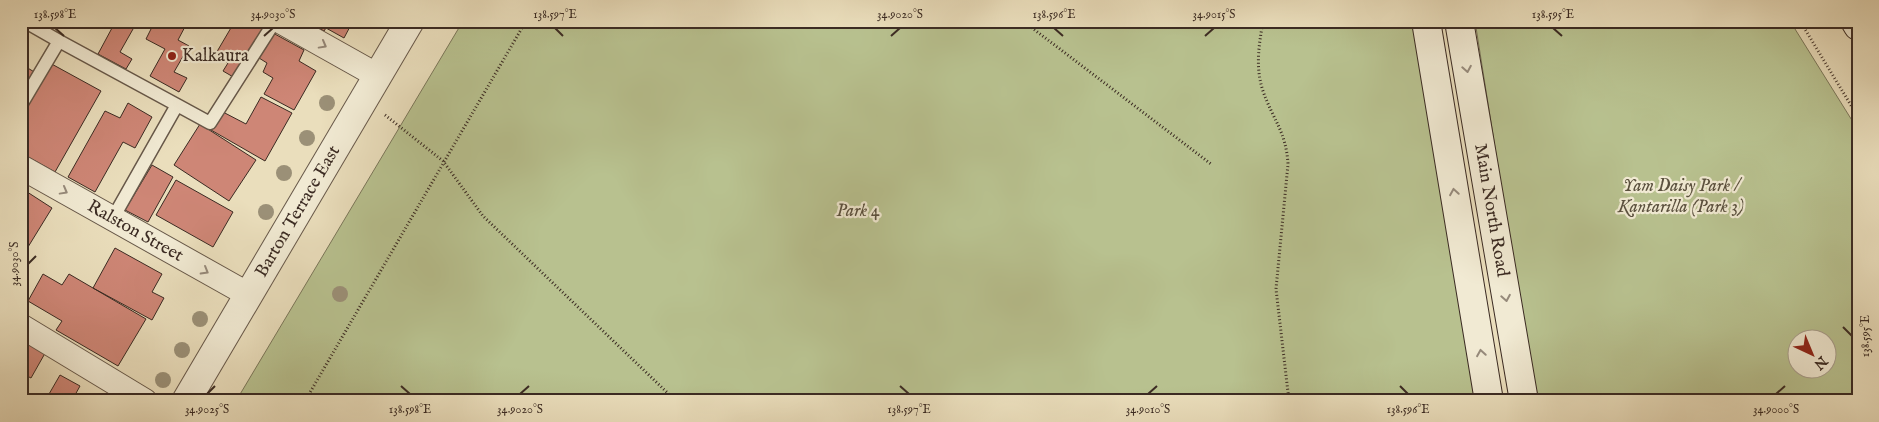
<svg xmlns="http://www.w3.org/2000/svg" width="1879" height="422" font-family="'IM FELL English',serif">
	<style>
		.green { fill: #b8c18f; stroke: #7a7659; fill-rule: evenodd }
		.building { fill: #ce8676; stroke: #3b2b23 }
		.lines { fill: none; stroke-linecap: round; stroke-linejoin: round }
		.service-casing { stroke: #675849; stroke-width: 15 }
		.minor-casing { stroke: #675849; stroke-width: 26 }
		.tertiary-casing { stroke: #675849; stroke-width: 30 }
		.secondary-casing { stroke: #3b2b23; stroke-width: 30 }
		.path { stroke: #3b2b23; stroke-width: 3; stroke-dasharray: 1 2.5; stroke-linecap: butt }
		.service { stroke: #f1ead3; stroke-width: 12 }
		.minor { stroke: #f1ead3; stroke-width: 24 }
		.tertiary { stroke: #f1ead3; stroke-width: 28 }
		.secondary { stroke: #f1ead3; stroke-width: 28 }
		.tree { fill: #9b9077 }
		.oneway { stroke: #968a7b }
		.ticks { fill: none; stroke: #3b2b23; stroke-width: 2 }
		.poi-dot { fill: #8f2418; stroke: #f1ead3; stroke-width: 2 }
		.labels { text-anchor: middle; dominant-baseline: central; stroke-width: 4.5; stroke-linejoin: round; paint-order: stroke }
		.poi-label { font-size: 18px; fill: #3b2b23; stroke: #f1ead3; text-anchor: start }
		.park-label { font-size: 18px; font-style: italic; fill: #5a503e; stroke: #f1ead3 }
		.street-label { font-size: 18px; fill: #3b2b23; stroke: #f1ead3 }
		.neatline { fill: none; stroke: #3b2b23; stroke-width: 2 }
		.ticks-label { font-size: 12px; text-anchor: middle; fill: #3b2b23 }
	</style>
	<rect width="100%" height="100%" fill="#eadebc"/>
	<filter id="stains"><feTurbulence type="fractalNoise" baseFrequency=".004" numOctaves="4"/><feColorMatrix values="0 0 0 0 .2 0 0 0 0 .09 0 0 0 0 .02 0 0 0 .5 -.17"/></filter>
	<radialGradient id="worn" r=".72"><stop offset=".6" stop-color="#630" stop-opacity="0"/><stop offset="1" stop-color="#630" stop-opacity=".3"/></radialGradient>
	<!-- green -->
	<path class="green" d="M463 21H1420L1481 401H236Z
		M1475 21H1790L1858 130V401H1535ZM1796 340H1826V370H1796Z"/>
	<!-- building -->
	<path class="building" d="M99 21 137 22 120 52 132 59 126 69 98 54 112 28Z
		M155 21H188L178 40 189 46 174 72 187 78 179 92 150 76 165 49 146 39Z
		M235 21H256L265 26 235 78 223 71 228 63 215 55Z
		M307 21H353L344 38 326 28 324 31Z
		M273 33 304 50 299 61 316 71 294 110 264 94 273 78 263 72 267 63 259 58Z
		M48 62 101 91 55 172 21 153V109Z
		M21 64 36 73 21 98Z
		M261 97 292 113 265 161 211 130 221 111 246 124Z
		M128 103 152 117 135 148 123 142 95 192 68 177 105 111 120 118Z
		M200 124 256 160 229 201 174 165Z
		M152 165 173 177 148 222 125 210Z
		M176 180 233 212 213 247 156 215Z
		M21 188 52 208 28 247 21 243Z
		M115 248 162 274 152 292 164 298 152 320 93 288Z
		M43 274 62 285 69 274 146 319 118 366 56 330 62 321 28 301Z
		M21 333 48 348 31 378 21 373Z
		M60 375 80 386 75 395 85 401H45Z"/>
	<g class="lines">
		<defs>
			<path id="service" d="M24 21 59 41
				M21 105 59 41 177 105 113 218
				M177 105 210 123 275 21"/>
			<g id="minor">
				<path d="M280 21 378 76"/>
				<path id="s1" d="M21 167 249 295"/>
				<path d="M21 326 145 401"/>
			</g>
			<g id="tertiary">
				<path id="s2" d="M186 401 410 21"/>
			</g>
			<g id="secondary">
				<path d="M1426 21 1489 401"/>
				<path id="s3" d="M1459 21 1524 401"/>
				<path d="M1855 21 1858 26"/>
			</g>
		</defs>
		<!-- service casing -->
		<use href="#service" class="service-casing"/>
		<!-- minor casing -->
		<use href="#minor" class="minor-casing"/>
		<!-- tertiary casing -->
		<use href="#tertiary" class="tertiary-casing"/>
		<!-- secondary casing -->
		<use href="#secondary" class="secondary-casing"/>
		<!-- path -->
		<path class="path" d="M1023 21 1211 164
			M1263 21C1259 45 1255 67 1263 91 1273 120 1286 131 1288 164L1276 289 1289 401
			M1800 21 1858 117
			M385 115 443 161 483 216 676 401
			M305 401 526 21"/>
		<!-- service -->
		<use href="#service" class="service"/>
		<!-- minor -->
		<use href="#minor" class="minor"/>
		<!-- tertiary -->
		<use href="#tertiary" class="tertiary"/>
		<!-- secondary -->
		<use href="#secondary" class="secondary"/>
	</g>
	<!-- trees -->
	<g class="tree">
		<circle cx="327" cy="103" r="8"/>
		<circle cx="307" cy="138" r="8"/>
		<circle cx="284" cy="173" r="8"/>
		<circle cx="266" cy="212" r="8"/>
		<circle cx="340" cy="294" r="8"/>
		<circle cx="200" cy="319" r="8"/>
		<circle cx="182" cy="350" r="8"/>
		<circle cx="163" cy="380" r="8"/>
	</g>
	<!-- one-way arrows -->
	<defs><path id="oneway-chevron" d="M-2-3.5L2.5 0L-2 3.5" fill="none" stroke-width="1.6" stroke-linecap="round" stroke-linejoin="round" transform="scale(1.25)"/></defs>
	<g class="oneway">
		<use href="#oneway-chevron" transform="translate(323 45) rotate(29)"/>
		<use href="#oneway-chevron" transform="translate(1467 69) rotate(80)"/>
		<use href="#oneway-chevron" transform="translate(64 191) rotate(29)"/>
		<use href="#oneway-chevron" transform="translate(1454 192) rotate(-99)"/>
		<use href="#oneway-chevron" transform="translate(205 271) rotate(30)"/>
		<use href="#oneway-chevron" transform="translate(1506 298) rotate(80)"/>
		<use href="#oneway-chevron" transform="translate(1481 353) rotate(-99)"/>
	</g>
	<!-- ticks -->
	<path class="ticks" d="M55 28 64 36M555 28 563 36M1054 28 1063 36M1553 28 1562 36M264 36 273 28M891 36 900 28M1205 36 1214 28M28 264 36 256M1843 327 1852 336M401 386 410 394M900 386 909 394M1400 386 1408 394M207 394 215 386M520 394 529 386M1148 394 1157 386M1776 394 1785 386"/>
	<!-- markers -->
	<circle class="poi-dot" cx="172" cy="56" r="5"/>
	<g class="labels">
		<!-- poi labels -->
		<g class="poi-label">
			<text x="182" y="56">Kalkaura</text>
		</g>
		<!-- park labels -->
		<g class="park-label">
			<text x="1681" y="186">Yam Daisy Park /<tspan x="1681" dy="21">Kantarilla (Park 3)</tspan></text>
			<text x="858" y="211">Park 4</text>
		</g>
		<!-- street labels -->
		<g class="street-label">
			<text stroke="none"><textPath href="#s2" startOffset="220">Barton Terrace East</textPath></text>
			<text stroke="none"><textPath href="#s3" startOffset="192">Main North Road</textPath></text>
			<text stroke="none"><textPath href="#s1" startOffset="131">Ralston Street</textPath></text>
		</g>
	</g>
	<!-- margin -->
	<rect width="1879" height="422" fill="none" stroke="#eadebc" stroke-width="55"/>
	<!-- north arrow -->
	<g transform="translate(1812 354) rotate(136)"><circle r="24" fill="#f1ead3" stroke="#a89e8d"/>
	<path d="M0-4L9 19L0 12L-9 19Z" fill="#8f2418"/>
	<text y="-8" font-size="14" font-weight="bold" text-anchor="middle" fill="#3b2b23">N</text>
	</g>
	<rect x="28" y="28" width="1824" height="366" class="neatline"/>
	<g class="ticks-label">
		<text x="55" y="18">138.598°E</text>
		<text x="273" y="18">34.9030°S</text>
		<text x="555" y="18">138.597°E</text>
		<text x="900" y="18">34.9020°S</text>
		<text x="1054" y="18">138.596°E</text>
		<text x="1214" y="18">34.9015°S</text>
		<text x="1553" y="18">138.595°E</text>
		<text transform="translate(14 264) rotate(-90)" y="4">34.9030°S</text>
		<text transform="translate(1865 336) rotate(-90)" y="4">138.595°E</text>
		<text x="207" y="413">34.9025°S</text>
		<text x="410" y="413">138.598°E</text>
		<text x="520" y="413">34.9020°S</text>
		<text x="909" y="413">138.597°E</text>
		<text x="1148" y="413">34.9010°S</text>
		<text x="1408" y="413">138.596°E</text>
		<text x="1776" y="413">34.9000°S</text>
	</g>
	<rect width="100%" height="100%" filter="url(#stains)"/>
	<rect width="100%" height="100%" fill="url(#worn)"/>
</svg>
